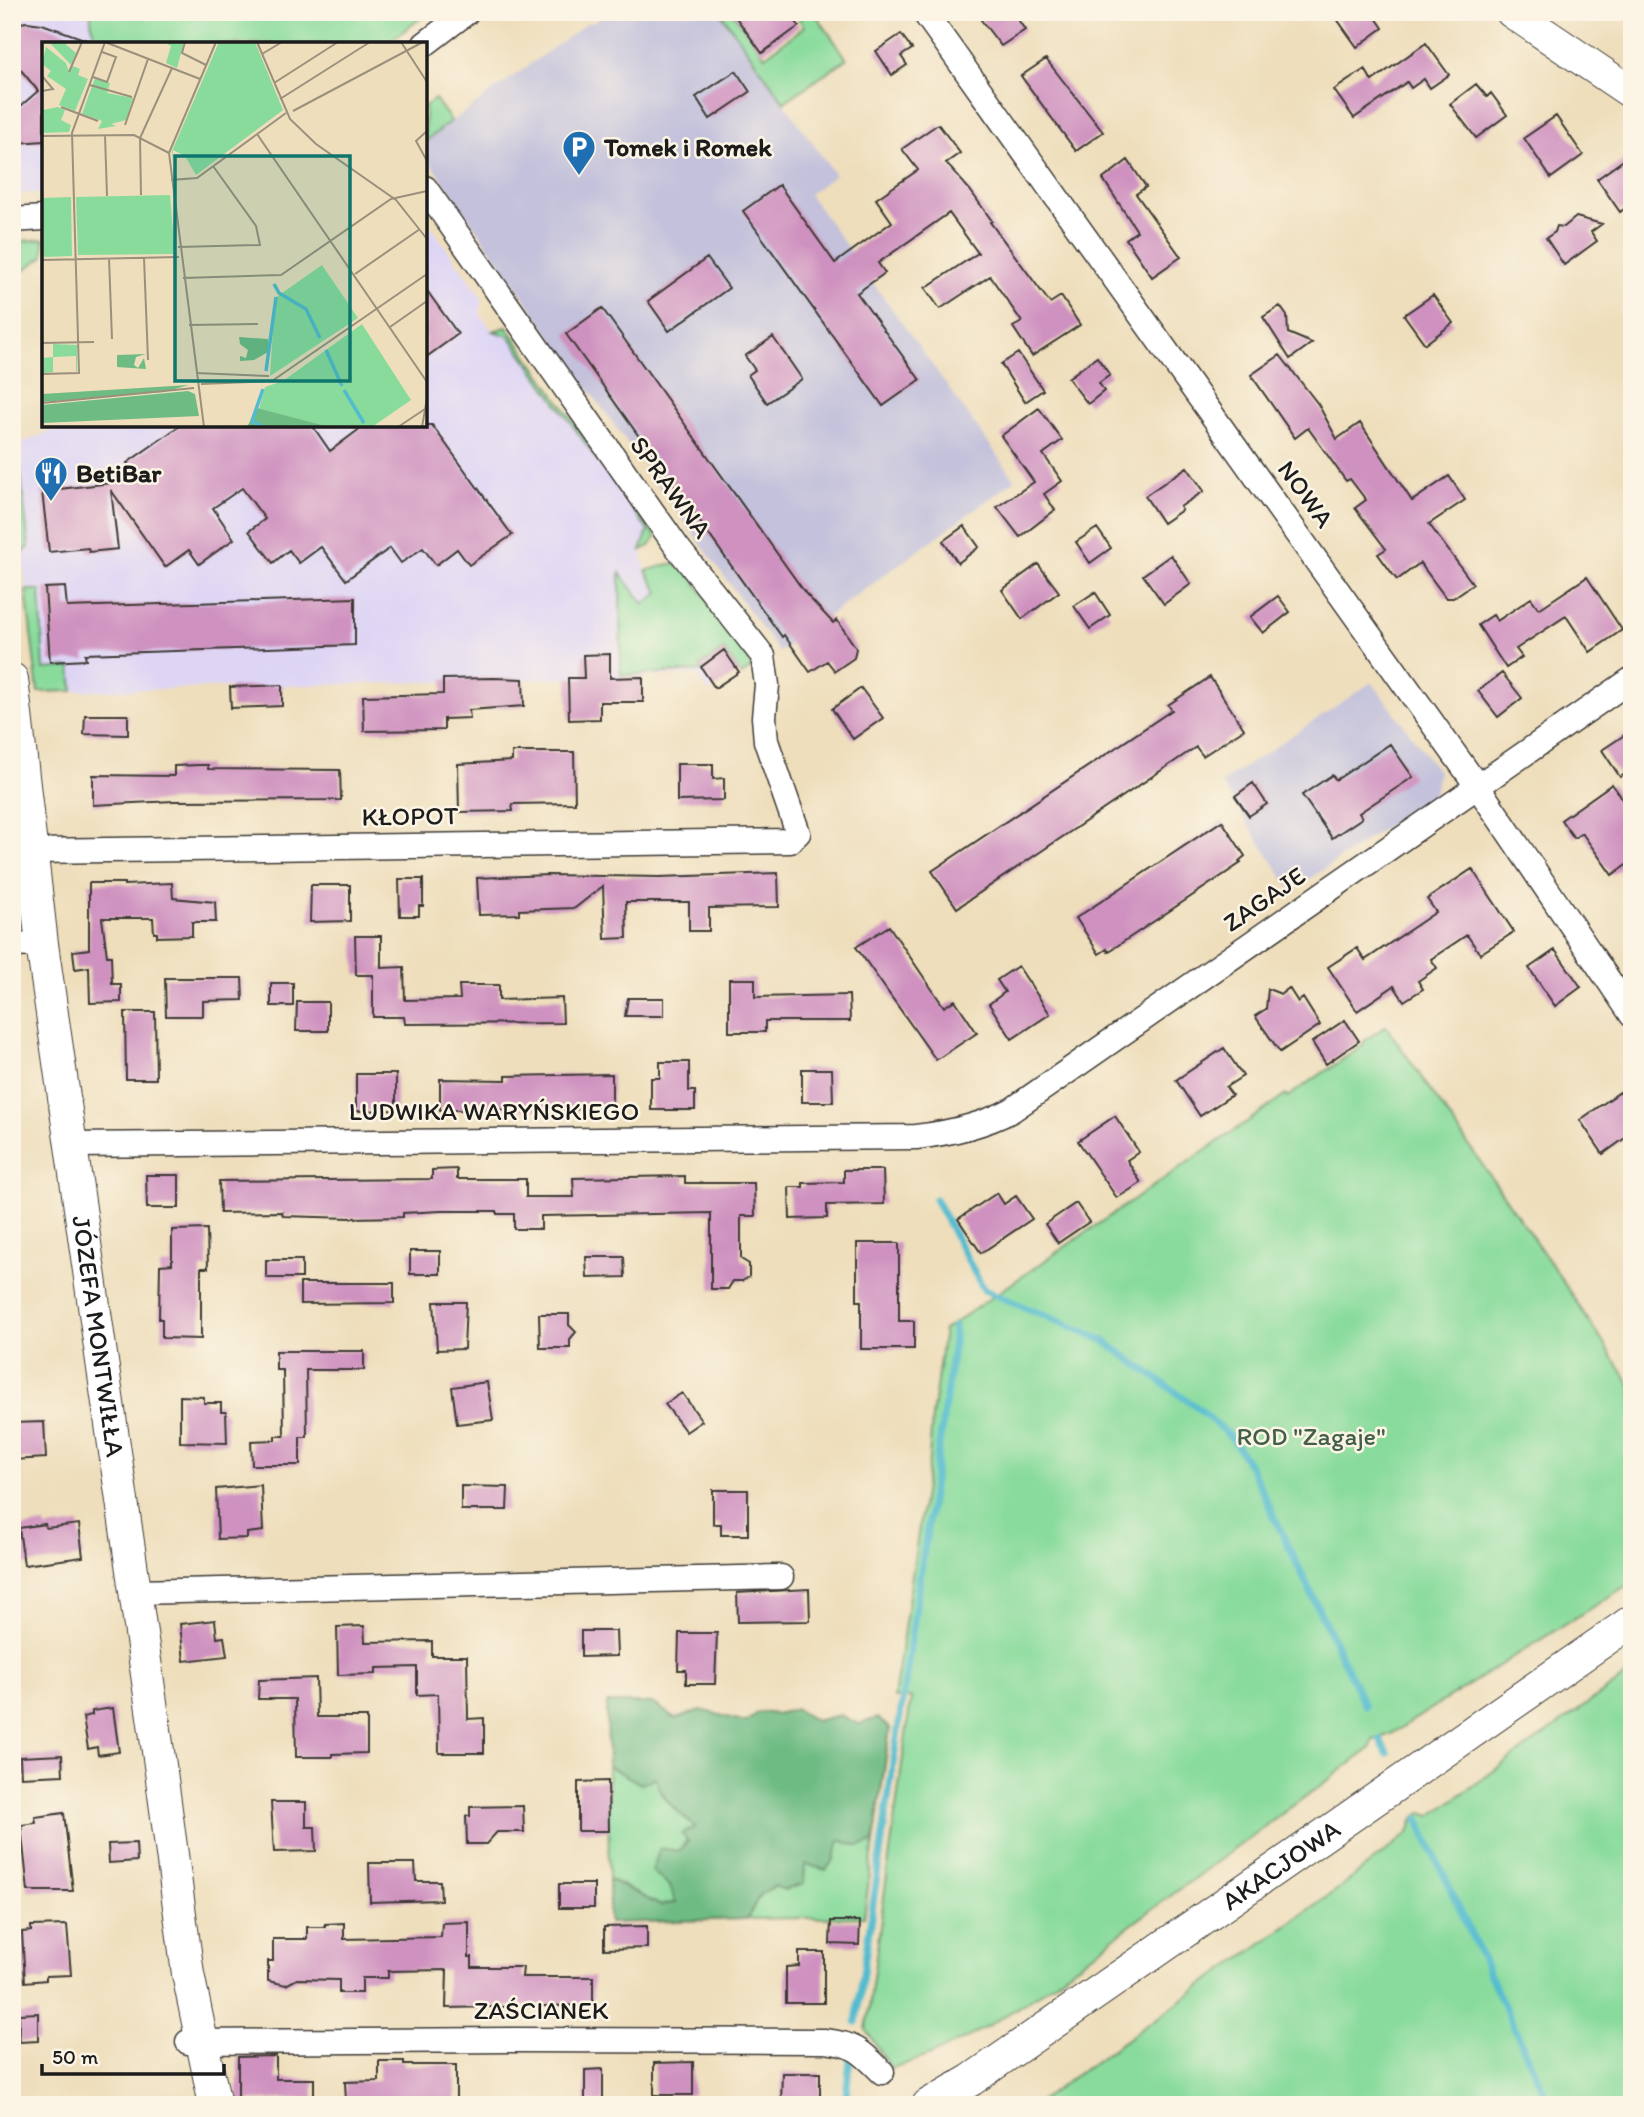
<svg xmlns="http://www.w3.org/2000/svg" width="1644" height="2117" font-family="Itim,sans-serif">
	<style>
		.built { fill: #ded5f5 }
		.industrial { fill: #c3c1db }
		.green { fill: #89db9c; stroke: #527c5c; stroke-width: 2 }
		.forest { fill: #6ebb84; stroke: #456c50; stroke-width: 2 }
		.lines { fill: none; stroke-linecap: round; stroke-linejoin: round }
		.stream { stroke: #52bbcf; stroke-width: 7 }
		.building { fill: #cf92c0 }
		.minor-casing { stroke: #3c3934; stroke-width: 27 }
		.tertiary-casing { stroke: #3c3934; stroke-width: 34 }
		.minor { stroke: #fff; stroke-width: 24 }
		.tertiary { stroke: #fff; stroke-width: 32 }
		.labels { text-anchor: middle; dominant-baseline: central; stroke-width: 5; stroke-linejoin: round; paint-order: stroke }
		.poi-label { font-size: 26px; font-weight: bold; fill: #1c1c1c; stroke: #fcf5e5; text-anchor: start }
		.street-label { font-size: 26px; fill: #1c1c1c; stroke: #fcf5e5 }
		.park-label { font-size: 26px; fill: #425f49; stroke: #fcf5e5 }
		.inset-river { fill: none; stroke: #52bbcf; stroke-width: 3.5 }
		.inset-road { fill: none; stroke: #9a907c; stroke-width: 2 }
		.view { fill: #0f766e; fill-opacity: 0.15; stroke: #0f766e; stroke-width: 3.5 }
		.inset-edge { fill: none; stroke: #1c1c1c; stroke-width: 3.5 }
	</style>
	<rect width="100%" height="100%" fill="#fcf5e5"/>
	<filter id="ink" filterUnits="userSpaceOnUse"><feTurbulence type="fractalNoise" baseFrequency=".0143" numOctaves="2"/><feDisplacementMap in="SourceGraphic" scale="14" xChannelSelector="R" yChannelSelector="G"/><feConvolveMatrix kernelMatrix="1 2 1 2 8 2 1 2 1" color-interpolation-filters="sRGB"/></filter>
	<filter id="wash" filterUnits="userSpaceOnUse"><feTurbulence type="fractalNoise" baseFrequency=".00686" numOctaves="4" result="noise"/><feDisplacementMap in="SourceGraphic" scale="28" xChannelSelector="R" yChannelSelector="G"/><feGaussianBlur stdDeviation="1.57" result="paint"/><feColorMatrix in="noise" values="0 0 0 0 0 0 0 0 0 0 0 0 0 0 0 0 0 1.4 0 .05"/><feComposite in="paint" operator="in"/></filter>
	<g filter="url(#wash)">
		<rect width="100%" height="100%" fill="#eedebc"/>
		<!-- built -->
		<path class="built" d="M12 12H93L100 44H44V193L12 194Z
			M425 218 482 298 480 314 493 331 509 336 649 531 641 550 646 571 678 573 744 666 708 692 697 675 38 692 12 464V447L66 425H425Z"/>
		<!-- industrial -->
		<path class="industrial" d="M608 12H720L835 175 809 194 1015 480 779 652 563 354 425 155 426 140 587 23 594 22Z
			M1372 682 1438 771 1434 794 1292 891 1221 783Z"/>
		<!-- green -->
		<path class="green" d="M91 12H429L386 44H96L91 21Z
			M720 12H737L734 15 765 56 804 27 795 12H814L847 59 784 102Z
			M435 99 451 121 427 140 425 146V106Z
			M44 239V256L12 278V242Z
			M507 327 656 537 650 546 641 550 648 531 509 336 493 331Z
			M12 462 20 469 29 547 22 554Z
			M669 564H677L689 573 753 667 741 675 724 650 700 666 703 671 621 675 620 573 644 604 659 593 646 571Z
			M26 590H40L44 669 71 667 73 691 38 692Z
			M1386 1026 1558 1274 1632 1387V1582L1391 1734 1373 1740 1370 1749C1291 1807 1213 1865 1135 1922 1065 1975 977 2046 891 2068L866 2030 911 1698H894L929 1459 932 1417 944 1330 1286 1095 1287 1097 1364 1045V1041Z
			M1632 1672V2105H1034L1338 1889 1409 1833 1414 1818 1422 1813 1431 1816Z
			M608 1766 641 1784 656 1777C661 1801 678 1811 695 1827L680 1851 670 1886 676 1902 661 1906 609 1879Z
			M840 1840 858 1846 874 1842 864 1917 747 1919 760 1894 775 1886 805 1864 834 1859Z"/>
		<!-- forest -->
		<path class="forest" d="M607 1703H653L676 1719 701 1710 746 1722 759 1712 776 1714 796 1709 815 1721 840 1715 859 1724 877 1718 890 1728 874 1842 858 1846 840 1840 834 1859 826 1870 805 1864 804 1884 784 1890 775 1886 760 1894 747 1919 609 1923V1879L661 1906 676 1902 670 1886 652 1871 660 1848 680 1851 688 1842 682 1834 695 1827C678 1811 661 1801 656 1777L641 1784 608 1766Z"/>
		<g class="lines">
			<!-- stream -->
			<path class="stream" d="M935 1199 984 1290 1103 1340 1199 1409 1232 1438 1251 1468 1365 1706
				M1380 1740 1387 1753
				M1418 1819 1550 2105
				M856 2022 954 1342V1326
				M845 2105 850 2059"/>
		</g>
		<g id="blocks">
			<!-- building -->
			<path class="building" d="M732 12H789L799 26 762 53Z
				M975 12H1013L1025 30 1001 46Z
				M1348 12H1372L1383 28 1357 47 1337 19Z
				M27 22 42 24 90 41 89 44H44V141L17 143 15 111 38 91 12 59V24Z
				M901 34 912 49 901 56 907 65 892 75 876 51Z
				M1426 43 1449 75 1430 88 1424 79 1411 88 1407 82 1354 118 1334 90 1365 69 1372 81Z
				M1046 59 1103 132 1076 151 1021 76Z
				M736 71 750 92 710 119 696 97Z
				M1476 84 1487 97 1491 93 1507 115 1476 138 1450 104Z
				M1556 116 1583 155 1551 178 1524 138Z
				M938 124 960 153 946 163 970 190 992 221 990 222 1050 303 1061 296 1080 325 1032 356 1013 327 1022 322 990 276 940 309 925 288 978 253 949 213 878 263 885 273 857 293 920 380 883 406 743 211 779 185 835 263 892 222 876 199 918 170 902 149Z
				M1632 154V203L1620 212 1597 179Z
				M1128 160 1146 187 1136 194 1181 257 1152 277 1126 239 1137 231 1103 179Z
				M1576 217 1602 224 1591 232 1597 241 1564 265 1546 238 1555 232 1557 226 1564 227Z
				M707 258 729 288 669 331 648 301Z
				M425 288 458 334 425 358Z
				M1433 295 1453 323 1425 344 1404 315Z
				M1280 306 1287 316 1288 333 1312 343 1290 359 1263 317Z
				M602 308 806 594 833 623 837 620 856 648 854 658 835 671 827 661 810 672 784 635 782 637 566 334Z
				M773 337 802 379 767 403 748 375 755 370 745 356Z
				M1018 353 1043 390 1025 402 1001 364Z
				M1280 355 1318 404 1337 439 1360 423 1412 501 1449 476 1465 500 1429 524 1473 584 1453 598H1446L1420 563 1397 580 1378 554 1386 549 1355 508 1366 500 1350 479 1346 481 1308 428 1295 438 1251 375Z
				M1097 357 1110 375 1099 383 1104 391 1088 404 1068 378Z
				M1039 408 1062 440 1043 454 1062 481 1044 494 1055 510 1020 537 997 507 1034 482 1001 436Z
				M181 425H312L330 451 365 425H432L512 535 469 565 457 549 436 565 423 548 401 563 390 548 346 580 321 547 299 563 289 550 273 563 249 531 265 519 242 488 213 508 234 539 199 564 189 550 165 567 111 490 118 549 89 552 88 548 49 552 42 491 138 480 127 463Z
				M1187 467 1204 491 1180 507 1182 510 1163 523 1145 496Z
				M964 526 979 547 958 563 943 541Z
				M1097 528 1111 548 1090 563 1076 542Z
				M1171 555 1191 584 1164 604 1143 575Z
				M1038 564 1059 592 1022 619 1002 590Z
				M1587 577 1622 630 1590 652 1566 616 1516 649 1522 657 1506 668 1478 625 1493 615 1497 621 1531 598 1539 609Z
				M65 587 67 607 355 598V645L85 654 86 660 50 662 45 588Z
				M1095 592 1110 615 1090 629 1074 606Z
				M1278 596 1290 612 1263 633 1250 617Z
				M724 650 739 672 715 688 701 667Z
				M610 654V678L643 677V702H600V719L569 720 568 678H584L583 655Z
				M1502 673 1522 698 1498 717 1478 691Z
				M1210 677 1244 729 1203 756 1196 747 957 908 932 871 1172 710 1168 705Z
				M493 678 523 679 524 706 469 710 470 718 444 719V730L364 731 363 696 443 694V679Z
				M282 685V706L231 708 230 687Z
				M861 688 883 718 853 739 832 709Z
				M85 715H128V735L84 734Z
				M1632 730V770L1620 777 1602 750Z
				M1390 744 1413 777 1359 813 1362 818 1332 838 1302 795 1332 775 1336 780Z
				M512 752H574L575 803 512 804 513 811 459 812 458 764 512 761Z
				M677 764H713V779L724 778V800L677 801Z
				M199 765H208V769L340 770 341 800 174 801 93 805V775L174 776V766Z
				M1253 783 1267 804 1249 816 1235 796Z
				M1612 784 1632 812V861L1612 875 1582 833 1574 838 1561 820Z
				M1222 821 1245 856 1239 861 1241 863 1108 952 1107 949 1099 954 1076 918Z
				M1472 869 1514 932 1480 954 1467 935 1431 959 1437 968 1418 981 1423 989 1404 1001 1394 986 1357 1011 1328 967 1357 948 1365 960 1436 912 1427 899Z
				M778 873 779 907 709 908V931H689V902H626L627 938 605 939 603 886 575 908 519 910V914L479 915 477 878 548 875 659 877Z
				M399 879H423V906H419V916H400Z
				M89 883H124V885L172 883 173 898 215 902 216 922H192V936L157 937V933H154L153 918H102L107 956H111L112 984H121V1002L90 1003 89 967 75 969 73 951 89 949Z
				M311 885H350V921L310 922Z
				M889 926 944 1007 955 1000 977 1033 936 1060 856 947Z
				M355 936H381V968L404 967 405 1000 460 999 459 985H499V1000L562 998 563 1023 405 1024 404 1017H373V975H356Z
				M1555 950 1581 987 1555 1006 1529 968Z
				M1018 966 1050 1014 1012 1039 989 1004 1005 992 997 980Z
				M165 978H242L243 1000 203 1001V1016H166Z
				M729 979H755V997L849 995 850 1021H765V1032H729Z
				M271 983H293V1006H271Z
				M1289 988 1298 1002 1303 998 1320 1025 1280 1052 1255 1016 1266 1009 1268 989 1281 994Z
				M628 998H664V1016H625Z
				M297 1002H328V1031H296Z
				M125 1012H155L156 1079H126Z
				M1345 1020 1359 1041 1326 1064 1312 1042Z
				M1224 1048 1243 1076 1226 1087 1232 1095 1200 1116 1176 1080Z
				M660 1062H689V1091H695V1110H651V1078H660Z
				M802 1069H832L833 1102H802Z
				M356 1074H396V1110L356 1111Z
				M612 1074V1109L440 1110V1079L506 1080V1076Z
				M1620 1092 1632 1109V1133L1603 1154 1580 1120Z
				M1115 1116 1139 1152 1127 1160 1141 1183 1117 1198 1078 1141Z
				M457 1169V1179H526V1197H574L573 1178 685 1176V1183H754L755 1216H741V1259L749 1264V1277L742 1281H733L728 1289H711V1213L541 1216V1229H514V1214H497V1211H441L403 1213V1217L351 1218 283 1216 282 1212 220 1213 219 1181 432 1179V1170Z
				M844 1170H883L884 1204 827 1205V1218L790 1219 789 1187H803V1183L844 1182Z
				M146 1175H179V1208H147Z
				M997 1193 1004 1204 1016 1196 1032 1219 981 1253 958 1219Z
				M1076 1203 1089 1222 1058 1243 1045 1224Z
				M207 1229 208 1268H201V1339L162 1338V1319H159L160 1265 172 1264V1230Z
				M857 1243H899V1321H914V1349H861V1301H857Z
				M410 1251H440V1274H410Z
				M586 1257H624L625 1277 587 1278Z
				M266 1260H302V1278H266Z
				M300 1283H394V1303L300 1304Z
				M434 1302H466L464 1349 437 1350Z
				M539 1314H569V1325L576 1332 570 1339V1348H540Z
				M276 1351H364V1370H306L307 1437H300V1465H252L251 1441 275 1440V1436H284L283 1370H276Z
				M487 1382 493 1420 457 1424 452 1387Z
				M682 1393 702 1421 686 1432 665 1404Z
				M180 1396 204 1397V1403H221V1412H226L227 1443 180 1442Z
				M44 1422 46 1458 12 1460V1423Z
				M261 1485 263 1531 247 1533V1538L218 1539 216 1489Z
				M461 1486 508 1487 507 1510H461Z
				M713 1490H748V1535H721V1524H713Z
				M45 1524 46 1528 79 1524 83 1557 24 1565 19 1528Z
				M809 1589 810 1621 738 1622 737 1593Z
				M215 1620 217 1638 224 1637 227 1656 184 1661 180 1624Z
				M364 1626 365 1642 432 1641V1656H467L468 1719 484 1718V1753H439L438 1694 417 1695V1667L376 1668V1674L338 1675 337 1627Z
				M581 1631H616L617 1656 581 1657Z
				M679 1633H717L715 1684H686V1670H678Z
				M316 1678 317 1717H367V1753L332 1754V1757H296L295 1699H258L259 1680Z
				M113 1708 119 1752 98 1755 97 1747 88 1749 83 1717 92 1715V1711Z
				M62 1755 63 1775 21 1777 20 1757Z
				M608 1781 609 1831H578V1782Z
				M271 1802H306V1827H315L316 1851 274 1852Z
				M523 1806 524 1832H497L486 1844H467L466 1816H470V1807Z
				M64 1813 73 1891H28L21 1825 36 1823 35 1817Z
				M136 1843 137 1861 109 1863 108 1844Z
				M369 1863H415L416 1881H440L441 1900 370 1902Z
				M559 1884H594V1908H559Z
				M831 1921H860L859 1945 830 1944Z
				M469 1922V1957H472V1967H523L522 1977H593V2005L446 2008 447 1970 388 1971V1978H362V1993H339V1980L297 1979 286 1985 268 1981V1961H273V1939H307V1927H325V1924L344 1923V1939L441 1937 442 1923Z
				M67 1925 71 1975 46 1976V1980L25 1982 22 1932 31 1931V1926Z
				M647 1926V1948L604 1949V1927Z
				M799 1952H824V2003H786V1967L799 1966Z
				M38 2013V2041L20 2042 19 2014Z
				M276 2056V2079H314V2098L238 2101V2057Z
				M379 2061H404V2065H456V2101L346 2102 345 2082 379 2081Z
				M693 2062V2095H654V2063Z
				M603 2069V2102H585V2070Z
				M782 2073H820V2103H781Z"/>
		</g>
	</g>
	<g filter="url(#ink)">
		<use href="#blocks" fill-opacity="0" stroke="#3c3934" stroke-width="2"/>
		<g class="lines">
			<defs>
				<path id="minor" d="M924 12 1478 787 1632 1015
					M425 44 467 12
					M12 220 44 218
					M32 851 790 841 798 833 766 741 764 717 767 685 763 656 677 547 425 188
					M12 945 42 944
					M71 1145 916 1137C950 1133 982 1126 1012 1110L1632 679
					M135 1592 781 1577
					M188 2042 512 2040 824 2041C855 2044 861 2051 882 2072"/>
				<g id="tertiary">
					<path d="M1512 12 1632 93"/>
					<path id="s1" d="M12 679 42 944 161 1772 188 1974 215 2105"/>
					<path id="s2" d="M928 2105 971 2080 1632 1621"/>
				</g>
			</defs>
			<!-- minor casing -->
			<use href="#minor" class="minor-casing"/>
			<!-- tertiary casing -->
			<use href="#tertiary" class="tertiary-casing"/>
			<!-- minor -->
			<use href="#minor" class="minor"/>
			<!-- tertiary -->
			<use href="#tertiary" class="tertiary"/>
		</g>
	</g>
	<!-- icons -->
	<defs>
		<symbol id="parking-pin" viewBox="-11 -11 22 30"><path d="M0 17L-7.5 6A9.5 9.5 0 1 1 7.5 6Z" fill="#1f6fb2" stroke="#fcf5e5"/><path d="M-3.5-5.5H1a3.5 3.5 0 0 1 0 7H-1V5.5H-3.5ZM-1-3.4V-.6H.8a1.4 1.4 0 0 0 0-2.8Z" fill="#fff"/></symbol>
		<symbol id="restaurant-pin" viewBox="-11 -11 22 30"><path d="M0 17L-7.5 6A9.5 9.5 0 1 1 7.5 6Z" fill="#1f6fb2" stroke="#fcf5e5"/><path d="M-5-6h1v4h1v-4h1v4h1v-4h1v5L-1.5 .5V6h-2V.5L-5-1ZM5-6V6H3V1.5H1.5Q1.5-4 5-6Z" fill="#fff"/></symbol>
	</defs>
	<g fill-rule="evenodd">
		<use href="#parking-pin" x="560" y="128" width="38" height="52"/>
		<use href="#restaurant-pin" x="32" y="454" width="38" height="52"/>
	</g>
	<g class="labels">
		<!-- poi labels -->
		<g class="poi-label">
			<text x="604" y="147">Tomek i Romek</text>
			<text x="76" y="473">BetiBar</text>
		</g>
		<!-- street labels -->
		<g class="street-label">
			<text transform="translate(671 487) rotate(54)">SPRAWNA</text>
			<text transform="translate(1306 494) rotate(54)">NOWA</text>
			<text transform="translate(410 816) rotate(-1)">KŁOPOT</text>
			<text transform="translate(1264 899) rotate(-35)">ZAGAJE</text>
			<text x="494" y="1111">LUDWIKA WARYŃSKIEGO</text>
			<text stroke="none"><textPath href="#s1" startOffset="663">JÓZEFA MONTWIŁŁA</textPath></text>
			<text stroke="none"><textPath href="#s2" startOffset="427">AKACJOWA</textPath></text>
			<text x="541" y="2010">ZAŚCIANEK</text>
		</g>
		<!-- park labels -->
		<g class="park-label">
			<text x="1311" y="1436">ROD "Zagaje"</text>
		</g>
	</g>
	<!-- overview -->
	<g transform="translate(42 42)">
		<rect width="385" height="385" fill="#eedebc"/>
		<path d="M7 0H21L34 11 29 23ZM142 0 135 26 124 21 129 4 122 0ZM177 0H213L241 68 154 133 143 114 131 108 130 124V109ZM4 5 24 21 27 30 31 24 38 27 36 33 46 37 33 69 17 63 24 47 5 34 9 29 0 22ZM53 36 68 41 65 51 91 56 84 78 69 82 74 84 56 87 60 79 40 72ZM16 65 23 68 19 78 29 83 27 90 0 91 1 68ZM128 153 133 212 36 213 34 155ZM29 155 30 214 0 215V156ZM280 223 316 276 228 334 233 256ZM320 282 369 358 330 385 284 384 217 367 223 345 241 339ZM11 302 35 303V329L34 330V314L11 315V330L1 331 0 316 11 315Z" fill="#89db9c"/>
		<path d="M197 295 226 297V310L212 318 198 319V314L204 316 206 308 198 302ZM104 312 94 315 92 323 96 326 102 316 104 327 75 325V313ZM147 343 122 350 0 360V352ZM146 349 153 352 157 374 0 381V363ZM215 366 284 384 291 385H205Z" fill="#6ebb84"/>
		<path class="inset-river" d="M232 242 237 251 264 267 278 296M284 308 300 344M224 329 234 255M302 348 322 381M221 385 210 379 221 347"/>
		<path class="inset-road" d="M63 0 158 37M143 0 140 11 164 23M215 0 248 77 274 102 354 158 385 197M359 0 385 40M220 12 240 0M27 30 40 0M0 34 11 47 0 49M51 35 65 40 74 15 60 10M232 41 296 0M48 43 90 55M238 57 328 0M19 65 56 79M251 69 381 0M83 83 106 17M385 89 374 99 385 119M215 92 385 340M63 93 65 154M0 94 92 93 127 111M129 138 155 136 244 71M99 153 98 96 130 26M136 205 218 203 214 184 171 124M67 216 70 297M102 216 106 318M0 218 137 215M313 232 378 187M141 236 239 233 349 157 385 149M147 283 216 282M348 285 385 259M0 301 52 300M154 331 227 334M0 332 37 331 30 91 63 0M159 342 230 339 385 232M0 361 152 346M162 385 127 111 174 0M356 385 383 367M380 385 385 356"/>
		<path class="view" d="M133 114H308V339H133Z"/>
		<rect width="385" height="385" class="inset-edge"/>
	</g>
	<!-- margin -->
	<rect width="1644" height="2117" fill="none" stroke="#fcf5e5" stroke-width="42"/>
	<!-- scale -->
	<path d="M42 2064v10h182v-10" fill="none" stroke="#1c1c1c" stroke-width="3.5"/>
	<text x="52" y="2064" font-size="21" fill="#1c1c1c" stroke="#fcf5e5" stroke-width="5" paint-order="stroke">50 m</text>
</svg>
